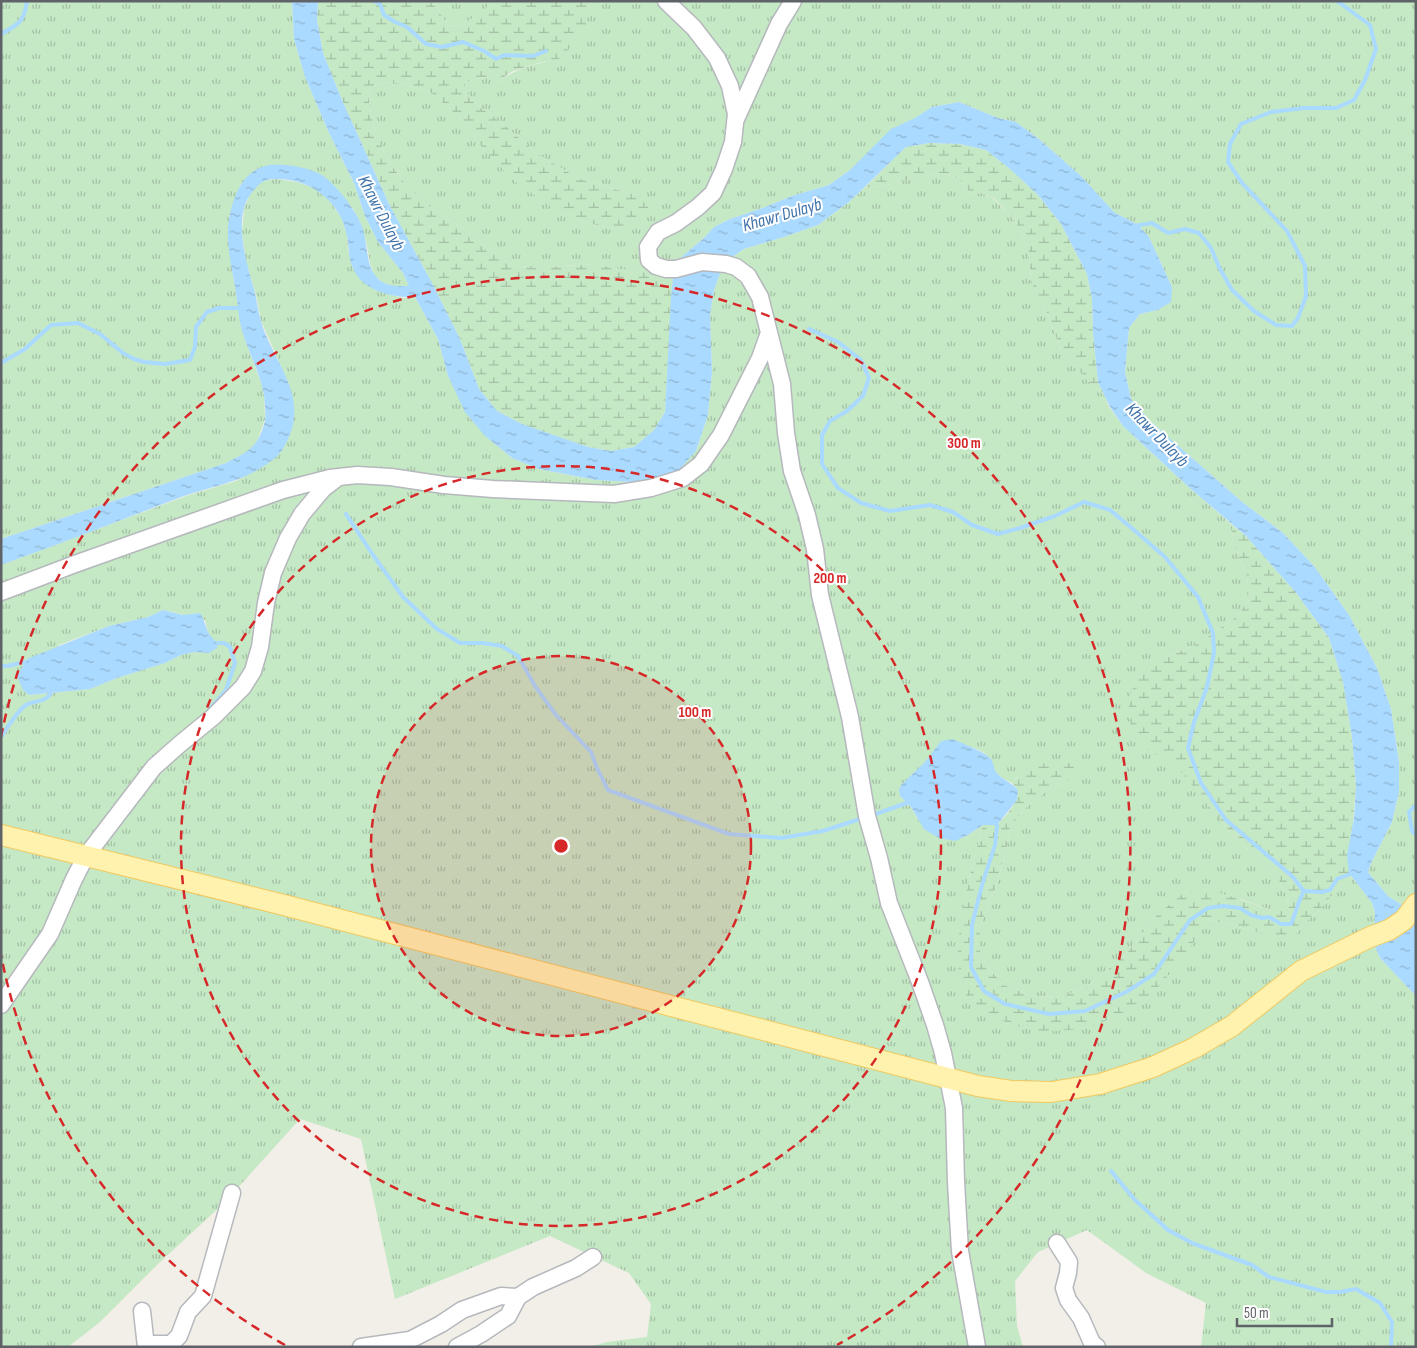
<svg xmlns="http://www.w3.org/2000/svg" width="1417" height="1348" font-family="'Sofia Sans Condensed',sans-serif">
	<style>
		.grass { fill: url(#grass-tufts); fill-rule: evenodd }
		.wetland { fill: url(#wetland-marsh) }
		.water { fill: url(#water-ripples) }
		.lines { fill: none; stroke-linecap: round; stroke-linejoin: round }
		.stream { stroke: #aadaff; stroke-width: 4 }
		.minor-casing { stroke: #b5b8bc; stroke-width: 19 }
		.major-casing { stroke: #f2c960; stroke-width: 22 }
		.minor { stroke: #fff; stroke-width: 16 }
		.major { stroke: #fff2af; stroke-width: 20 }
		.ring { fill: none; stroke: #d62828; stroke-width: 2.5; stroke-dasharray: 9 6 }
		.labels { text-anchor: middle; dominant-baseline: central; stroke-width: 4; stroke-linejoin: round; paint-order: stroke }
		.water-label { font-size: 18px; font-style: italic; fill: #4174aa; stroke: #fff }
		.centre { fill: #d62828; stroke: #fff; stroke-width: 2.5 }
		.ring-label { font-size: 15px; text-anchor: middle; font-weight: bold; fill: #d62828; stroke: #fff; stroke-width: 4; stroke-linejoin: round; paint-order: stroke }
	</style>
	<defs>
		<pattern id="grass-tufts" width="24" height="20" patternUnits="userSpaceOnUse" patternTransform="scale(1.25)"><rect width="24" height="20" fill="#c5e8c5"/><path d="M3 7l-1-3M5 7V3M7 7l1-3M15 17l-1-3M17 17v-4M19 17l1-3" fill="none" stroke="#a3c0a4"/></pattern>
		<pattern id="wetland-marsh" width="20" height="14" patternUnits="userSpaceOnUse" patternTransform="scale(1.25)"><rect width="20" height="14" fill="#c5e8c5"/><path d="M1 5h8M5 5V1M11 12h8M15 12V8" fill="none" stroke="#a3c0a4"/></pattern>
		<pattern id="water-ripples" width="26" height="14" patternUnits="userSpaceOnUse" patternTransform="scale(1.25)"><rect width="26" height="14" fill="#aadaff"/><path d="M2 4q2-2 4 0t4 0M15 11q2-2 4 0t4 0" fill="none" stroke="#8eb4d2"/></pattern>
	</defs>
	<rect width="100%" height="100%" fill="#f1efe8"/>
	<!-- grass -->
	<path class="grass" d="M1 1H292L294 39 305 77 329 133 354 183 365 216 378 242 403 273 409 286H393L383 283 374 275 370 263 366 241 361 224 352 207 306 169 240 185 231 263 243 334 264 391 265 419 257 442 249 451 226 463 1 539Z
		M429 1H493L483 12 460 26 447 25 438 9Z
		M591 1H1416V914L1388 896 1368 872 1371 863 1392 822 1399 792V762L1391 709 1377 668 1349 615 1314 566 1283 533 1241 501 1150 421 1131 399 1125 372 1129 328 1140 314 1158 310 1172 287 1149 237 1138 225 1114 212 1081 176 1040 140 1016 122 998 118 959 102 932 107 915 118 870 151 850 170 829 185 792 196 760 209 730 219 714 227 704 238 679 259 673 278C663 277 657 273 648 270 642 268 635 270 629 270 619 270 609 266 599 265 574 263 544 270 520 266 501 263 485 243 470 233 460 225 448 220 438 213 396 182 373 145 368 93L375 85 394 82 429 91 467 124 483 149 557 211 588 223 614 229 639 196 578 178 536 153 501 122 480 107 465 91V82L484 77 499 81C517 68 538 63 559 59L590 7Z
		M938 173 957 177 971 194 981 193 993 198 1016 222 1029 252 1031 282 1047 313 1061 350 1088 381 1105 396 1109 407 1123 426 1192 490 1230 523 1235 548 1247 576 1249 600 1236 617 1199 643 1159 660 1149 751 1174 762 1230 832 1255 857 1275 872 1285 893 1289 898 1285 909 1272 910 1240 899 1157 915 1126 954 1091 984 1062 997 1032 996 1004 985 989 969 980 951V926L995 889 1006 851 1010 827 1024 809 1048 790 1065 783 1017 777 1012 783C1006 780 1000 778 996 772 991 765 994 759 984 753 973 745 954 744 942 741L900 796 911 807 918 820 968 835 983 825C970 870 961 916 957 963L1037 1032 1205 923 1212 920 1257 932H1298L1305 923 1320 909 1340 886 1352 877 1372 903 1375 912 1374 944 1380 958 1416 996V1347H1201L1206 1303 1146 1273 1087 1230 1038 1252 1015 1281 1017 1326 1023 1347H590L607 1342 647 1337 651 1304 629 1273 550 1236 395 1299 361 1139 300 1119 224 1203 158 1264 100 1322 68 1347H1V565L189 495 236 481 265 465 288 382 261 321 256 295 246 262 242 233 244 209 250 194 261 181 277 179 297 182 314 188 328 199 341 217 347 234 348 250 353 268 362 281 375 290 403 298 415 297 438 339 448 376 485 436 512 458 539 469 596 480 653 483 696 451 708 415 712 372 710 315 714 290 721 271 729 259 744 249 784 237 818 225 849 202 864 188 887 185ZM163 610 205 620 209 636V653L194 652 181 655 165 663 117 678 90 689 29 695 59 645 109 626 148 617Z"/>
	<!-- wetland -->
	<path class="wetland" d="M318 1H429L438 9 447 25 460 26 482 12 493 1H591L586 25 568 50 559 59 538 63 511 72 499 81 484 77 465 82V91L480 107 501 122 536 153 578 178 639 196 647 202 649 211 642 220 629 228 614 229 588 223 557 211 514 181 483 149 467 124 429 91 394 82 375 85 368 93C373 145 396 182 438 213 448 220 460 225 470 233 485 243 501 263 520 266 544 270 574 263 599 265 609 266 619 270 629 270 635 270 642 268 648 270 657 273 663 277 673 278L665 412 654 430 634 447 611 451 588 447 558 437 522 424 497 411 479 389 460 339 432 283 389 204 342 100 323 53 317 20Z
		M930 143 960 144 986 150 1010 169 1038 195 1061 224 1087 274 1092 299 1093 333 1098 382 1105 396 1088 381 1061 350 1047 313 1031 282 1029 252 1016 222 994 198 981 193 971 194 957 177 938 173 887 185 864 188 906 147Z
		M1230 523 1246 536 1297 594 1329 638 1343 681 1352 737 1356 786 1349 873 1352 877 1340 886 1320 909 1305 923 1292 939 1278 940 1257 932 1212 920 1205 923 1186 955 1152 994 1119 1015 1085 1029 1037 1032 1000 1020 967 998 957 963 960 926 967 889 976 850 983 825H997C1007 814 1017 805 1018 790L1012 783C1028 763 1056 757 1079 766L1076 775 1065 783 1048 790 1024 809 1010 827 1006 851 995 889 980 926V951L989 969 1004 985 1032 996 1062 997 1091 984 1126 954 1157 915 1185 892 1211 890 1272 910 1285 908 1289 898 1285 893 1275 872 1255 857 1230 832 1174 763 1149 751 1131 727 1128 698 1141 673 1159 660 1199 643 1236 617 1249 600 1247 576 1235 548Z"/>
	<!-- water -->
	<path class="water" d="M292 1H318L317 20 323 53 342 100 389 204 432 283 460 339 479 389 497 411 522 424 588 447 611 451 634 447 654 430 665 412 671 297 673 278 679 259 704 238 714 227 730 219 760 209 792 196 829 185 850 170 891 129 915 118 932 107 959 102 998 118 1016 122 1040 140 1081 176 1114 212 1138 225 1149 237 1172 287 1171 302 1158 310 1140 314 1129 328 1125 372 1131 399 1150 421 1241 501 1283 533 1314 566 1349 615 1377 668 1391 709 1399 762V792L1392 822 1371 863 1368 872 1388 896 1416 914V996L1380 958 1374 944 1375 912 1372 903 1349 873 1347 855 1354 818 1356 786 1352 737 1343 682 1329 638 1297 594 1246 536 1192 490 1123 426 1110 407 1098 382 1093 333 1092 299 1087 274 1061 224 1038 195 1010 169 986 150 960 144 930 143 906 147 849 202 818 225 784 237 744 249 729 259 721 271 714 290 710 315 712 372 708 415 696 451 677 472 653 483 596 480 539 469 512 458 485 436 465 412 448 376 438 339 415 297C393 298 362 291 353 268 348 258 349 246 347 236 341 202 311 179 277 179 264 179 261 182 253 191 231 216 247 264 255 293 257 302 258 312 261 321 270 355 301 386 293 424 292 431 285 447 280 453 277 457 271 461 267 464 242 482 213 486 184 496 123 519 63 543 1 565V539L226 463C249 451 258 448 265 421 266 416 265 411 265 406 264 401 265 396 263 391 259 371 249 353 243 334 239 321 238 307 236 293 233 273 227 250 228 229 230 204 240 169 270 165 284 163 305 167 318 173 333 180 355 209 361 224 368 239 365 262 375 275 383 287 395 286 409 286L403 273 378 242 365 216 354 183 329 133 305 77 294 39Z
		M163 610 183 615 200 613C208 626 204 632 218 643L217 648 209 653 194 652 181 655 165 663 117 678 90 689 29 695 23 690 17 676 27 659 109 626 148 617Z
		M953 739C963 744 984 751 991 759 994 763 993 769 997 773 1004 781 1011 782 1018 790L1017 800 997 825H983L968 835 955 841 939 838 924 829 911 807 900 796 899 790 901 785 925 762 941 741Z"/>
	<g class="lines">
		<!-- stream -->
		<path class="stream" d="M374 1 380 4 384 15 395 22 407 27 426 44 442 47 463 42 484 51 496 59 504 55 533 56 546 51
			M1 34C19 24 24 22 27 1
			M1134 226 1152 223 1168 233 1185 229 1199 233 1211 248 1219 267 1232 290 1254 311 1276 325 1292 326 1298 318 1306 296 1305 266 1287 231 1242 183 1228 162 1230 144 1241 124 1271 112 1304 108H1336L1354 100 1365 80 1376 49 1370 25 1337 1
			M809 329 838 342 861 360 869 378 863 396 847 411 830 421 822 435V464L838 488 861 503 890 511 930 505 953 512 972 525 998 534 1020 528 1055 516 1084 502 1110 510 1134 530 1165 557 1198 597 1213 633 1214 653 1207 687 1194 722 1188 748 1201 783 1226 820 1292 876 1304 891
			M1 363 25 349 51 325 78 323 100 334 123 353 134 359 144 362 165 364 190 360 195 347 196 327 207 312 219 308H243
			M346 514 373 555 403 597 437 629 460 643H483L502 646 518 656 535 686 556 715 591 752 597 768 608 790 729 834 781 838 823 831 863 818
			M1 666C9 667 17 663 25 662
			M209 710 226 690 235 663 230 647 224 643H218
			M1 737C7 728 18 710 26 705 35 700 45 703 51 693
			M1416 805 1409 812 1412 831 1416 835
			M870 816 907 803
			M997 825 995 845 982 885 972 925 971 967 984 991 1005 1004 1049 1014 1085 1011 1126 992 1154 974 1190 920 1208 908 1223 906 1240 908 1251 915 1262 918 1269 917 1281 924H1291C1296 913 1298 901 1304 891L1322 892 1330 890 1337 879 1353 873
			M1111 1171 1134 1199 1168 1230 1192 1243 1252 1265 1269 1277 1326 1292H1340L1356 1289 1380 1303 1392 1322 1391 1347"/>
		<defs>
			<path id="minor" d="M666 1 694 28 717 58 730 86 736 114 733 142 724 169 713 193 698 207 676 223 658 232 648 247 649 260 656 266 666 269H676L702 262 726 264 736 267 748 276 760 297 782 384 786 433 792 471 807 515 815 549 820 595 850 717 867 816 879 858 889 903 920 982 935 1025 943 1053 954 1108 956 1182 960 1251 977 1347
				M736 119 779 24 793 1
				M1 592 75 564 283 490 330 478 357 475 391 477 444 485 493 489 614 494 651 488 683 478 701 464 721 435 760 358 769 333
				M1 1005 50 934 74 879 86 856 154 767 180 744 213 717 243 687 253 671 260 647 266 603 273 573 288 538 302 514 323 489 336 479
				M1057 1243 1069 1262 1068 1273 1064 1288 1068 1300 1081 1318 1092 1343 1097 1347
				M142 1311 146 1347
				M146 1344H171L179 1336 188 1312 203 1296 232 1193
				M361 1347 410 1340 441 1324 462 1310 501 1296 518 1297 533 1287 576 1268 593 1257
				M457 1347 481 1334 508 1316 518 1297"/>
			<path id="major" d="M1 835 280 904 978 1086 1011 1091 1051 1092 1100 1084 1153 1067 1194 1048 1232 1026 1301 971 1370 937 1389 930 1404 920 1416 904"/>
		</defs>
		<!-- minor casing -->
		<use href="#minor" class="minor-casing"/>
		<!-- major casing -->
		<use href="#major" class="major-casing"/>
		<!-- minor -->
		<use href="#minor" class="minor"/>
		<!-- major -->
		<use href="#major" class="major"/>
	</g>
	<!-- distance rings -->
	<circle cx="561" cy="846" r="190" fill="#d62828" fill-opacity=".12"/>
	<g class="ring">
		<circle cx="561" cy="846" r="190"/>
		<circle cx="561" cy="846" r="380"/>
		<path d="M285 1345A570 570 0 0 1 1 955M1 737A570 570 0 1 1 837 1345"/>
	</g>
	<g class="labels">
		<!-- water labels -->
		<g class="water-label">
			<text transform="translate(381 213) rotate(63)">Khawr Dulayb</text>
			<text transform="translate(782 215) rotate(-16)">Khawr Dulayb</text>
			<text transform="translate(1157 435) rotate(46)">Khawr Dulayb</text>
		</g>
	</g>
	<circle cx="561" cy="846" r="8" class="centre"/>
	<g class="ring-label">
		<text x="964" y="448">300 m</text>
		<text x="830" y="583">200 m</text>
		<text x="695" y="717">100 m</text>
	</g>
	<!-- border -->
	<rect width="1417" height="1348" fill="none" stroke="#5f6368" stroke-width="5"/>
	<!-- scale -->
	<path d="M1237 1318v8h95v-8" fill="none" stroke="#5f6368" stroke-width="2.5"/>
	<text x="1244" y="1318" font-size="15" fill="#5f6368" stroke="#ffffff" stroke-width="4" paint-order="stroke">50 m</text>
</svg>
